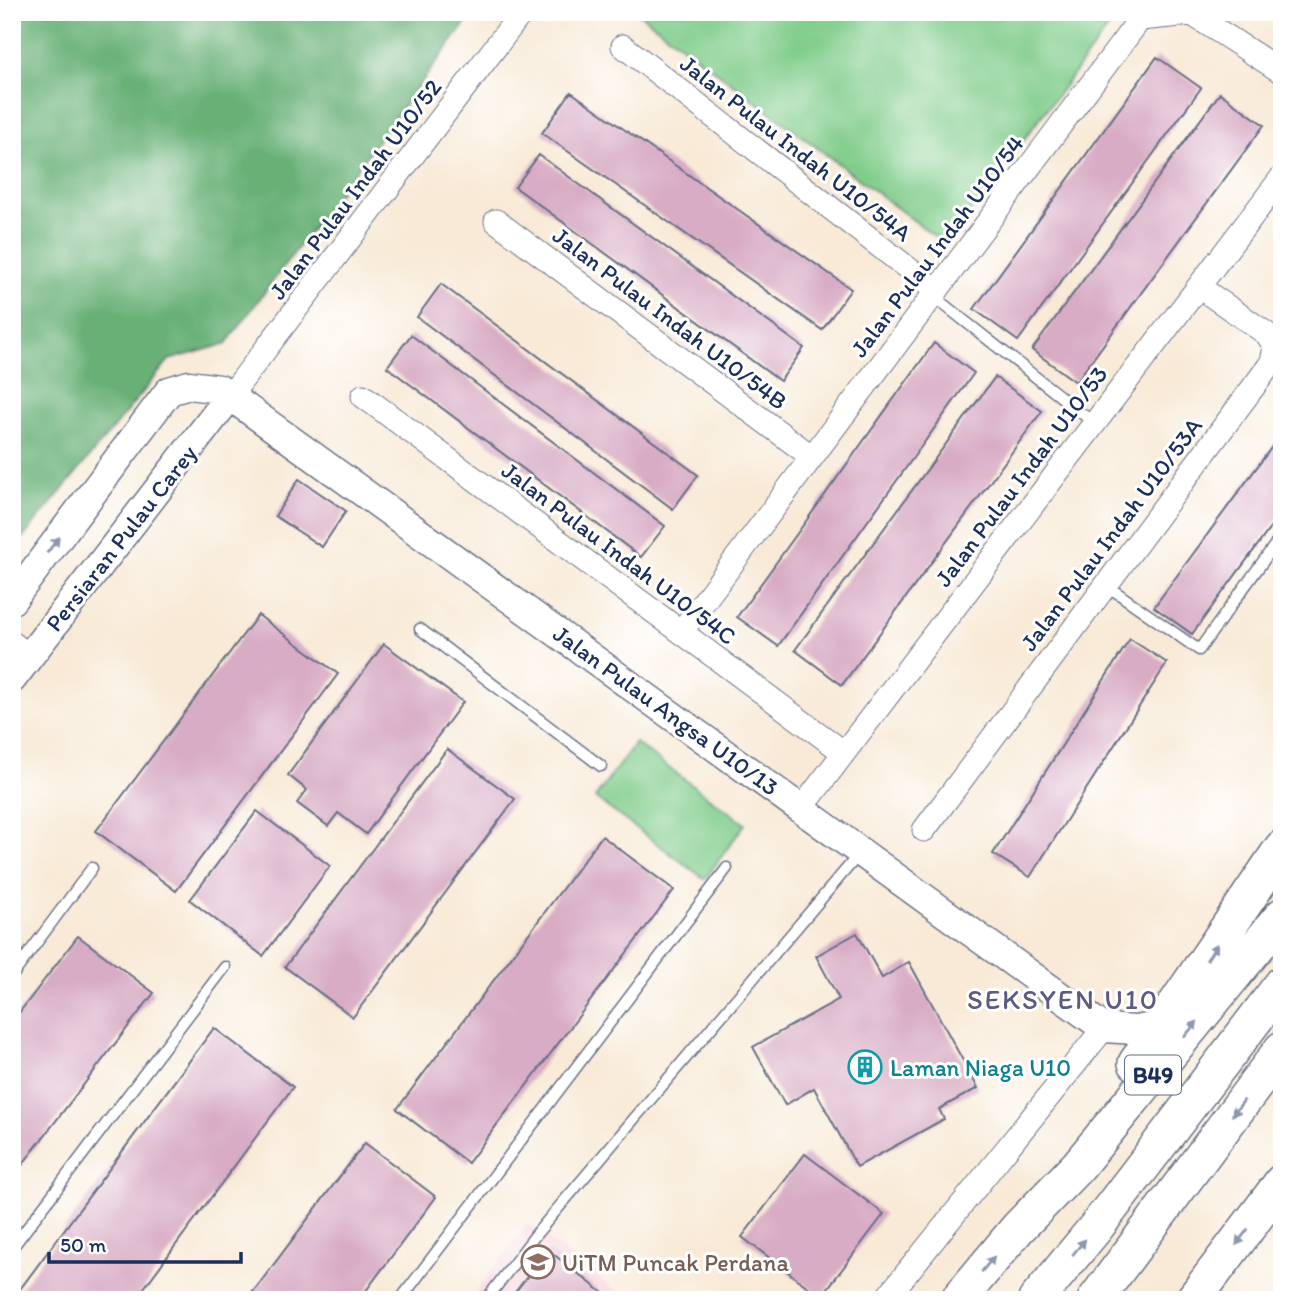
<svg xmlns="http://www.w3.org/2000/svg" width="1294" height="1312" font-family="Itim,sans-serif">
	<style>
		.built { fill: #f6cfd5 }
		.green { fill: #80cc8a; stroke: #4e7e74; stroke-width: 2 }
		.forest { fill: #68b076; stroke: #42706a; stroke-width: 2 }
		.building { fill: #d8acc4 }
		.lines { fill: none; stroke-linecap: round; stroke-linejoin: round }
		.service-casing { stroke: #687088; stroke-width: 13 }
		.minor-casing { stroke: #687088; stroke-width: 25 }
		.tertiary-casing { stroke: #687088; stroke-width: 31 }
		.primary-casing { stroke: #687088; stroke-width: 38 }
		.service { stroke: #fff; stroke-width: 10 }
		.minor { stroke: #fff; stroke-width: 23 }
		.tertiary { stroke: #fff; stroke-width: 28 }
		.primary { stroke: #fff; stroke-width: 35 }
		.oneway { fill: #8d97ae }
		.labels { text-anchor: middle; dominant-baseline: central; stroke-width: 6; stroke-linejoin: round; paint-order: stroke }
		.shield { fill: #fff; stroke: #5f6d8e; stroke-width: 2 }
		.shield-label { font-size: 23px; font-weight: bold; fill: #1b2f5e }
		.street-label { font-size: 24px; fill: #1b2f5e; stroke: #fff }
		.culture-label { font-size: 24px; fill: #0d838f; stroke: #fff; text-anchor: start }
		.education-label { font-size: 24px; fill: #785e54; stroke: #fff; text-anchor: start }
		.quarter-label { font-size: 28px; letter-spacing: 2px; fill: #5d5b82; stroke: #fff }
	</style>
	<rect width="100%" height="100%" fill="#fff"/>
	<filter id="ink" filterUnits="userSpaceOnUse"><feTurbulence type="fractalNoise" baseFrequency=".0143" numOctaves="2"/><feDisplacementMap in="SourceGraphic" scale="14" xChannelSelector="R" yChannelSelector="G"/><feConvolveMatrix kernelMatrix="1 2 1 2 8 2 1 2 1" color-interpolation-filters="sRGB"/></filter>
	<filter id="wash" filterUnits="userSpaceOnUse"><feTurbulence type="fractalNoise" baseFrequency=".00686" numOctaves="4" result="noise"/><feDisplacementMap in="SourceGraphic" scale="28" xChannelSelector="R" yChannelSelector="G"/><feGaussianBlur stdDeviation="1.57" result="paint"/><feColorMatrix in="noise" values="0 0 0 0 0 0 0 0 0 0 0 0 0 0 0 0 0 1.4 0 .05"/><feComposite in="paint" operator="in"/></filter>
	<g filter="url(#wash)">
		<rect width="100%" height="100%" fill="#f8ead7"/>
		<!-- built -->
		<path class="built" d="M528 1224 628 1300H469Z"/>
		<!-- green -->
		<path class="green" d="M637 12H1120L945 244Z
			M635 743 745 824 705 879 595 798Z"/>
		<!-- forest -->
		<path class="forest" d="M12 12H474L226 344 169 360 12 551Z"/>
		<g id="blocks">
			<!-- building -->
			<path class="building" d="M1157 57 1201 88 1018 341 974 309Z
				M571 92 851 289 822 330 542 133Z
				M1220 93 1264 125 1076 382 1032 350Z
				M539 155 804 348 780 381 515 187Z
				M441 284 698 475 673 509 417 317Z
				M411 335 665 526 641 557 387 367Z
				M934 343 974 373 778 646 737 617Z
				M995 377 1042 411 842 685 795 650Z
				M1282 433V512L1192 634 1154 607Z
				M299 479 346 511 322 547 275 516Z
				M258 615 338 674 176 891 96 831Z
				M1130 639 1167 663 1030 877 993 854Z
				M384 644 463 702 366 834 338 813 328 826 297 803 307 790 288 775Z
				M447 749 515 799 353 1017 285 967Z
				M257 811 330 866 263 956 190 900Z
				M602 836 674 890 468 1163 397 1109Z
				M857 933 882 978 909 962 978 1088 939 1109 944 1119 857 1167 814 1088 785 1105 753 1047 839 999 816 956Z
				M78 936 154 993 12 1178V1022Z
				M214 1028 293 1087 135 1300H12Z
				M365 1143 436 1197 359 1300H247Z
				M805 1154 884 1214 821 1297 742 1237Z
				M548 1250 612 1300H509Z"/>
		</g>
	</g>
	<g filter="url(#ink)">
		<use href="#blocks" fill-opacity="0" stroke="#687088" stroke-width="2"/>
		<g class="lines">
			<defs>
				<path id="service" d="M933 296 1094 423
					M1106 585 1199 650 1282 535
					M420 629 601 766
					M12 976 92 868
					M12 1248 225 967
					M400 1300 727 868
					M486 1300 537 1233 860 853"/>
				<path id="minor" d="M623 46 937 291
					M496 221 812 457
					M230 396 522 12
					M363 396 843 752
					M681 632 1140 19 1192 14 1282 72
					M12 643 29 656
					M802 808 1282 177
					M924 830 1272 362 1275 347 1267 334 1199 287
					M885 1300 1104 1028"/>
				<path id="tertiary" d="M12 600 169 391 189 385 220 389 1104 1028 1136 1030 1163 1025
					M12 679 230 396"/>
				<path id="primary" d="M1136 1063 1282 848
					M958 1300 1018 1228 1078 1166 1282 916
					M1036 1300 1097 1226 1282 984
					M1095 1300 1282 1049
					M1193 1300 1282 1182"/>
			</defs>
			<!-- service casing -->
			<use href="#service" class="service-casing"/>
			<!-- minor casing -->
			<use href="#minor" class="minor-casing"/>
			<!-- tertiary casing -->
			<use href="#tertiary" class="tertiary-casing"/>
			<!-- primary casing -->
			<use href="#primary" class="primary-casing"/>
			<!-- service -->
			<use href="#service" class="service"/>
			<!-- minor -->
			<use href="#minor" class="minor"/>
			<!-- tertiary -->
			<use href="#tertiary" class="tertiary"/>
			<!-- primary -->
			<use href="#primary" class="primary"/>
		</g>
		<!-- one-way arrows -->
		<defs><path id="oneway-solid" d="M-6-.8H1V-3.2L6.5 0L1 3.2V.8H-6Z" transform="scale(1.75)"/></defs>
		<g class="oneway">
			<use href="#oneway-solid" transform="translate(53 545) rotate(-53)"/>
			<use href="#oneway-solid" transform="translate(1212 952) rotate(-56)"/>
			<use href="#oneway-solid" transform="translate(1191 1029) rotate(-50)"/>
			<use href="#oneway-solid" transform="translate(1238 1108) rotate(127)"/>
			<use href="#oneway-solid" transform="translate(1242 1237) rotate(126)"/>
			<use href="#oneway-solid" transform="translate(1079 1247) rotate(-50)"/>
			<use href="#oneway-solid" transform="translate(988 1264) rotate(-50)"/>
		</g>
	</g>
	<!-- icons -->
	<defs>
		<symbol id="building-ring" viewBox="-11 -11 22 22"><circle r="9.5" fill="#fff" stroke="#0f9aa8" stroke-width="1.5"/><path d="M-4-6H4V6H1V3H-1V6H-4ZM-2.5-4.3h1.7v1.8h-1.7ZM.8-4.3h1.7v1.8H.8ZM-2.5-1h1.7V.8h-1.7ZM.8-1h1.7V.8H.8Z" fill="#0f9aa8"/></symbol>
		<symbol id="university-ring" viewBox="-11 -11 22 22"><circle r="9.5" fill="#fff" stroke="#8d6e63" stroke-width="1.5"/><path d="M0-5L7-2L0 1L-7-2ZM-4 1L0 2.5L4 1V4Q0 6-4 4Z" fill="#8d6e63"/></symbol>
	</defs>
	<g fill-rule="evenodd">
		<use href="#building-ring" x="846" y="1048" width="38" height="38"/>
		<use href="#university-ring" x="519" y="1243" width="38" height="38"/>
	</g>
	<g class="labels">
		<!-- shield labels -->
		<rect class="shield" x="1125" y="1055.5" width="56" height="39" rx="5"/>
		<g class="shield-label">
			<text x="1153" y="1075">B49</text>
		</g>
		<!-- street labels -->
		<g class="street-label">
			<text transform="translate(796 148) rotate(38)">Jalan Pulau Indah U10/54A</text>
			<text transform="translate(355 189) rotate(-53)">Jalan Pulau Indah U10/52</text>
			<text transform="translate(937 246) rotate(-53)">Jalan Pulau Indah U10/54</text>
			<text transform="translate(670 318) rotate(37)">Jalan Pulau Indah U10/54B</text>
			<text transform="translate(1021 476) rotate(-53)">Jalan Pulau Indah U10/53</text>
			<text transform="translate(1111 534) rotate(-53)">Jalan Pulau Indah U10/53A</text>
			<text transform="translate(121 538) rotate(-52)">Persiaran Pulau Carey</text>
			<text transform="translate(619 553) rotate(37)">Jalan Pulau Indah U10/54C</text>
			<text transform="translate(666 710) rotate(36)">Jalan Pulau Angsa U10/13</text>
		</g>
		<!-- culture labels -->
		<g class="culture-label">
			<text x="890" y="1067">Laman Niaga U10</text>
		</g>
		<!-- education labels -->
		<g class="education-label">
			<text x="562" y="1262">UiTM Puncak Perdana</text>
		</g>
		<!-- quarter labels -->
		<g class="quarter-label">
			<text x="1063" y="999">SEKSYEN U10</text>
		</g>
	</g>
	<!-- margin -->
	<rect width="1294" height="1312" fill="none" stroke="#fff" stroke-width="42"/>
	<!-- scale -->
	<path d="M49 1252v10h192v-10" fill="none" stroke="#1b2f5e" stroke-width="3.5"/>
	<text x="60" y="1252" font-size="21" fill="#1b2f5e" stroke="#ffffff" stroke-width="5" paint-order="stroke">50 m</text>
</svg>
